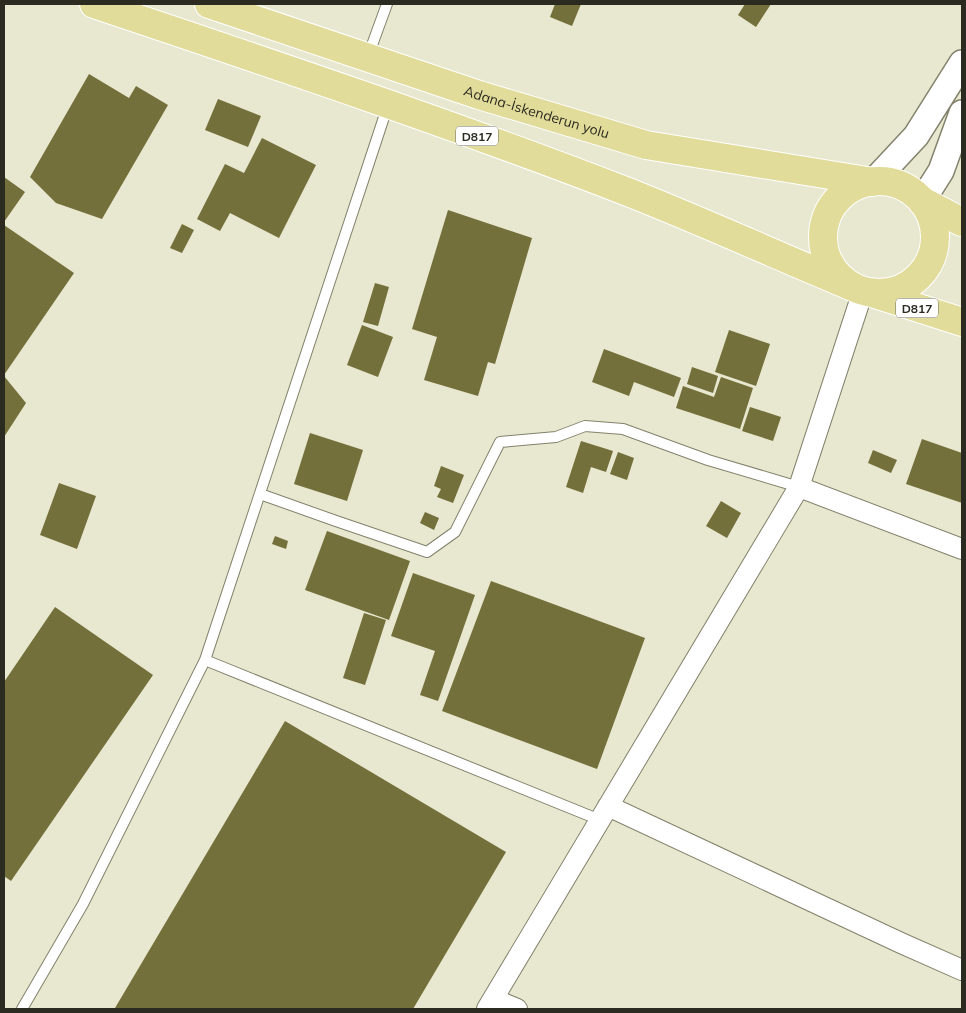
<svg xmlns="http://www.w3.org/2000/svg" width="966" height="1013" font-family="Mulish,sans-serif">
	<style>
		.building { fill: #74703b }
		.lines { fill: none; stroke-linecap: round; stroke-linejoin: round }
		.service-casing { stroke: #83826c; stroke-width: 12 }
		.minor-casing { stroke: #83826c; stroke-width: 22 }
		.tertiary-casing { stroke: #83826c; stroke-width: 28 }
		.trunk-casing { stroke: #fff; stroke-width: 30 }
		.service { stroke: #fff; stroke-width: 10 }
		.minor { stroke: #fff; stroke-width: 20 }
		.tertiary { stroke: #fff; stroke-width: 25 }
		.trunk { stroke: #e2dc9a; stroke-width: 28 }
		.labels { text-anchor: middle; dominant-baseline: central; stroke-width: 5; stroke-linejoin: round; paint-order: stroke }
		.shield { fill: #fff; stroke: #6b6b64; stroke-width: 1 }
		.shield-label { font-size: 12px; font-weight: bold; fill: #2c2b22 }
		.street-label { font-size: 14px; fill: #2c2b22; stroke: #fff }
	</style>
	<rect width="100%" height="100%" fill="#e8e7cf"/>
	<!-- building -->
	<path class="building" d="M555 4H581L572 26 550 17Z
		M745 4H771L756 27 738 15Z
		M89 74 129 98 136 86 168 105 102 219 56 203 30 177Z
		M218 99 261 116 248 147 205 130Z
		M262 138 316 165 279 238 230 213 220 231 197 219 225 164 244 173Z
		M4 177 25 192 4 222Z
		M448 210 532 238 495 364 488 362 478 396 424 380 437 337 412 329Z
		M182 224 194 230 182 253 170 248Z
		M4 225 74 273 4 375Z
		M375 283 389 287 378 326 363 322Z
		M362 325 393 337 378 377 347 365Z
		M729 330 770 344 756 386 715 372Z
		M604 349 681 378 674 397 634 382 629 396 592 382Z
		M692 367 718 376 713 393 687 384Z
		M4 376 26 403 4 437Z
		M721 377 753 388 740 429 676 408 683 386 714 397Z
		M750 407 781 417 773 441 742 431Z
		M310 433 363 450 347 501 294 484Z
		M922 439 962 453V503L906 484Z
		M581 441 613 451 606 472 591 467 583 493 566 487Z
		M873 450 897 460 891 473 868 463Z
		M618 452 634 458 627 480 610 474Z
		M441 466 464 475 453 503 437 497 441 489 434 486Z
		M59 483 96 496 77 549 40 535Z
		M721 501 741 513 727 538 706 526Z
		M425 512 439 518 434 530 420 523Z
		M327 531 410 561 389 620 305 590Z
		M275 536 288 541 286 549 272 544Z
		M413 573 475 595 438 701 420 695 435 651 391 636Z
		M491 581 645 638 597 769 442 711Z
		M55 607 153 675 11 881 4 876V682Z
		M364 613 386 620 365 685 343 678Z
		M285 721 506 852 413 1009H116L115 1008Z"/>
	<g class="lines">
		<defs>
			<path id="service" d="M368 56 387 4
				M260 494 336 521 427 552 455 532 500 442 556 437 585 426 623 429 708 460 799 487
				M205 660 600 820
				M22 1009 83 904 205 660 388 105"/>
			<path id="minor" d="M799 487 962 549
				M608 806 901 943 962 970
				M493 999 517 1009
				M487 1009 799 487 863 291"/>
			<path id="tertiary" d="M873 182 916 136 962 63
				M922 201 941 171 962 113"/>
			<g id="trunk">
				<path d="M94 4C273 64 452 124 628 192 704 222 778 256 853 287"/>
				<path id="s1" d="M209 4 479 95 646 145 873 182"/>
				<circle cx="879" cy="237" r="56"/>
				<path d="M922 201 962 222"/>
				<path d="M875 294 962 322"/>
			</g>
		</defs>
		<!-- service casing -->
		<use href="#service" class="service-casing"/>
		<!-- minor casing -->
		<use href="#minor" class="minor-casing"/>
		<!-- tertiary casing -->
		<use href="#tertiary" class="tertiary-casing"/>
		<!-- trunk casing -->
		<use href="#trunk" class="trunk-casing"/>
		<!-- service -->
		<use href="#service" class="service"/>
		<!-- minor -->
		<use href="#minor" class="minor"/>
		<!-- tertiary -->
		<use href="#tertiary" class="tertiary"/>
		<!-- trunk -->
		<use href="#trunk" class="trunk"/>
	</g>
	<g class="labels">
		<!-- shield labels -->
		<g class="shield">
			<rect x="456" y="126.5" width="42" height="19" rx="4"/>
			<rect x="896" y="298.5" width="42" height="19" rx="4"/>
		</g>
		<g class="shield-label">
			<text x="477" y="136">D817</text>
			<text x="917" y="308">D817</text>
		</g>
		<!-- street labels -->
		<g class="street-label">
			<text stroke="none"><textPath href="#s1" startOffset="345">Adana-İskenderun yolu</textPath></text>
		</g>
	</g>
	<!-- border -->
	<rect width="966" height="1013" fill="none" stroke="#2c2b22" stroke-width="10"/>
</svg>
